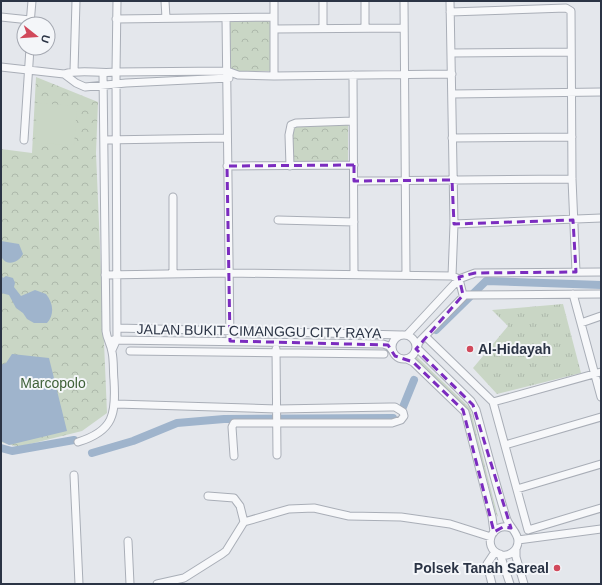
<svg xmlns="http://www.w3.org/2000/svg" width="602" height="585" font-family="Arial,sans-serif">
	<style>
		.grass { fill: url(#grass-tufts) }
		.park { fill: url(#park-crowns) }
		.garden { fill: #c9d6c5 }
		.water { fill: #9fb4cc }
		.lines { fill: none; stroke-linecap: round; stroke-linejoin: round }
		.canal { stroke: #9fb4cc; stroke-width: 8 }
		.street-casing { stroke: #a9aeb7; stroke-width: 9 }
		.street { stroke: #f7f8fa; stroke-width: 7 }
		.marked { fill: none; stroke: #7b2cbf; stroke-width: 3; stroke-dasharray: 8 5; stroke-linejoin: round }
		.poi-dot { fill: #d1495b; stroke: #f4f6f9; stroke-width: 1.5 }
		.labels { text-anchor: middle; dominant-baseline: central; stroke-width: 4; stroke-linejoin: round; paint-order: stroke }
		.street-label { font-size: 14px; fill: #2b3445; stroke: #f4f6f9 }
		.poi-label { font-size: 14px; font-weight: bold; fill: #2b3445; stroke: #f4f6f9; text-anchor: start }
		.park-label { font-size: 14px; fill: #3f6138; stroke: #f4f6f9 }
	</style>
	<defs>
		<pattern id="grass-tufts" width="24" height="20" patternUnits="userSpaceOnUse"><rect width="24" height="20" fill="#c9d6c5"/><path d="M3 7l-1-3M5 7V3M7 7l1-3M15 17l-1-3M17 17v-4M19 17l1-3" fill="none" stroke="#adb8ab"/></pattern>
		<pattern id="park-crowns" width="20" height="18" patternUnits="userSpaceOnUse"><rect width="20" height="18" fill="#c9d6c5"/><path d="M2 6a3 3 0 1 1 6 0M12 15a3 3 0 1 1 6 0" fill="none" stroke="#adb8ab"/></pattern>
	</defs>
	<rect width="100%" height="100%" fill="#e4e7ec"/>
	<!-- grass -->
	<path class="grass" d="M563 304 581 373 497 394 473 368 508 326 492 310Z
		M416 356 470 408 498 517 496 514 468 409 416 359Z"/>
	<!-- park -->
	<path class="park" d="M270 20 271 71H231L229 21Z
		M36 77 98 102 96 153 107 413 82 431 18 447 1 442V149L32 153Z
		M348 125V161L293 162V127Z"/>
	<!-- garden -->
	<path class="garden" d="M37 103 77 106 74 145 35 143Z"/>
	<!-- water -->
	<path class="water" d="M1 241 19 244 23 254C19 262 8 267 2 258 0 254 1 246 1 241Z
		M1 274 3 278 6 276 13 278 15 283 14 287 21 296 35 290 46 294C53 303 55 314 47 323H34L27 319 23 313 16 308 9 295 1 293Z
		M12 354 49 358 67 431 9 445 1 441V365L6 363Z"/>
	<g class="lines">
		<!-- canal -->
		<path class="canal" d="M436 330 486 281 601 285
			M403 407 414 380
			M1 448 12 451 74 440
			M92 453 133 441 177 423 224 419 393 418"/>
		<defs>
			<path id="street" d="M117 1 116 72 227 71 238 75 274 76 452 74
				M165 1 166 18
				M274 1V76
				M323 1V28
				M365 1V28
				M404 1 406 274
				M450 1 454 224 452 276 459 279 463 295
				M450 12 566 8 571 11 572 179 576 272
				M1 17 30 20
				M226 18 230 341
				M116 19 274 17
				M30 24 32 1
				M274 29 404 28
				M451 53 571 52
				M1 67 64 74C81 69 98 74 116 72L117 339 112 350
				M74 71 76 1
				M64 74 76 83 85 87 126 83 229 78
				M353 75 354 274
				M452 94 601 92
				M452 138 572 137
				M24 140 30 48
				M104 140 227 138
				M227 166 354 165
				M290 166 289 135 291 125 296 123 353 121
				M354 181 572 179
				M173 197V274
				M278 220 354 222
				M454 224 601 218
				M105 275 228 273 452 276
				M573 294 601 397
				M581 323 601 316
				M117 328 402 335
				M392 347a12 12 0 1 1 24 0a12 12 0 1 1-24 0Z
				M407 335 459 279 475 273 601 272
				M425 336 493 402 528 530 601 508
				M113 340 383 344 389 346 392 350
				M276 349 277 455
				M130 351 384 354
				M407 359 413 362 465 412 492 517 494 532
				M493 402 601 372
				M116 404 277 409 390 407H395L403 412 404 416 401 420 392 423H234L232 427 234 456
				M78 442C114 431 116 414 114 380 113 371 114 361 112 352 111 344 107 340 106 331L103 74
				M505 445 601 417
				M74 475 79 584
				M517 489 601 464
				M208 496 234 498 240 506 244 522
				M511 528C492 521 482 547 499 554 508 558 518 551 518 541 518 532 508 526 506 517 495 482 486 446 476 410L471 401 417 348 419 342 465 295 601 294
				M518 540 601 529
				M128 541 130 584
				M516 549V557L524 584
				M500 554 510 584
				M157 584 184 578 222 554 226 551 244 522 289 509 314 508 349 516 401 517 450 524 491 537
				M492 584 487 564 495 552"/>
		</defs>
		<!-- street casing -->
		<use href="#street" class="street-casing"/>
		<!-- street -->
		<use href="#street" class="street"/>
	</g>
	<!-- marked area -->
	<path class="marked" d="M354 165V181L452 180 454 224 573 220 576 272 475 273 459 277 463 295 416 349 473 405 511 528 503 527 494 532 463 410 413 362 395 356 388 345 230 341 227 166Z"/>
	<!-- markers -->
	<g class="poi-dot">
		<circle cx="470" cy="349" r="4"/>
		<circle cx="557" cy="568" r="4"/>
	</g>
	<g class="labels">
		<!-- street labels -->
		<g class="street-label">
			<text transform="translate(259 331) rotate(1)">JALAN BUKIT CIMANGGU CITY RAYA</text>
		</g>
		<!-- poi labels -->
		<g class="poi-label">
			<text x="478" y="349">Al-Hidayah</text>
			<text x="549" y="568" text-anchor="end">Polsek Tanah Sareal</text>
		</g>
		<!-- park labels -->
		<g class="park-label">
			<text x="53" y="383">Marcopolo</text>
		</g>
	</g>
	<!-- border -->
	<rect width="602" height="585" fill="none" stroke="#2b3445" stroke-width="4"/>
	<!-- north arrow -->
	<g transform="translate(36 36) rotate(107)"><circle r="19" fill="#f4f6f9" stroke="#a4a8b1"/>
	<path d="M0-3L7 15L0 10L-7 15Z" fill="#d1495b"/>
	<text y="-6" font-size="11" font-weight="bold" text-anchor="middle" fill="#2b3445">U</text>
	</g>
</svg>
